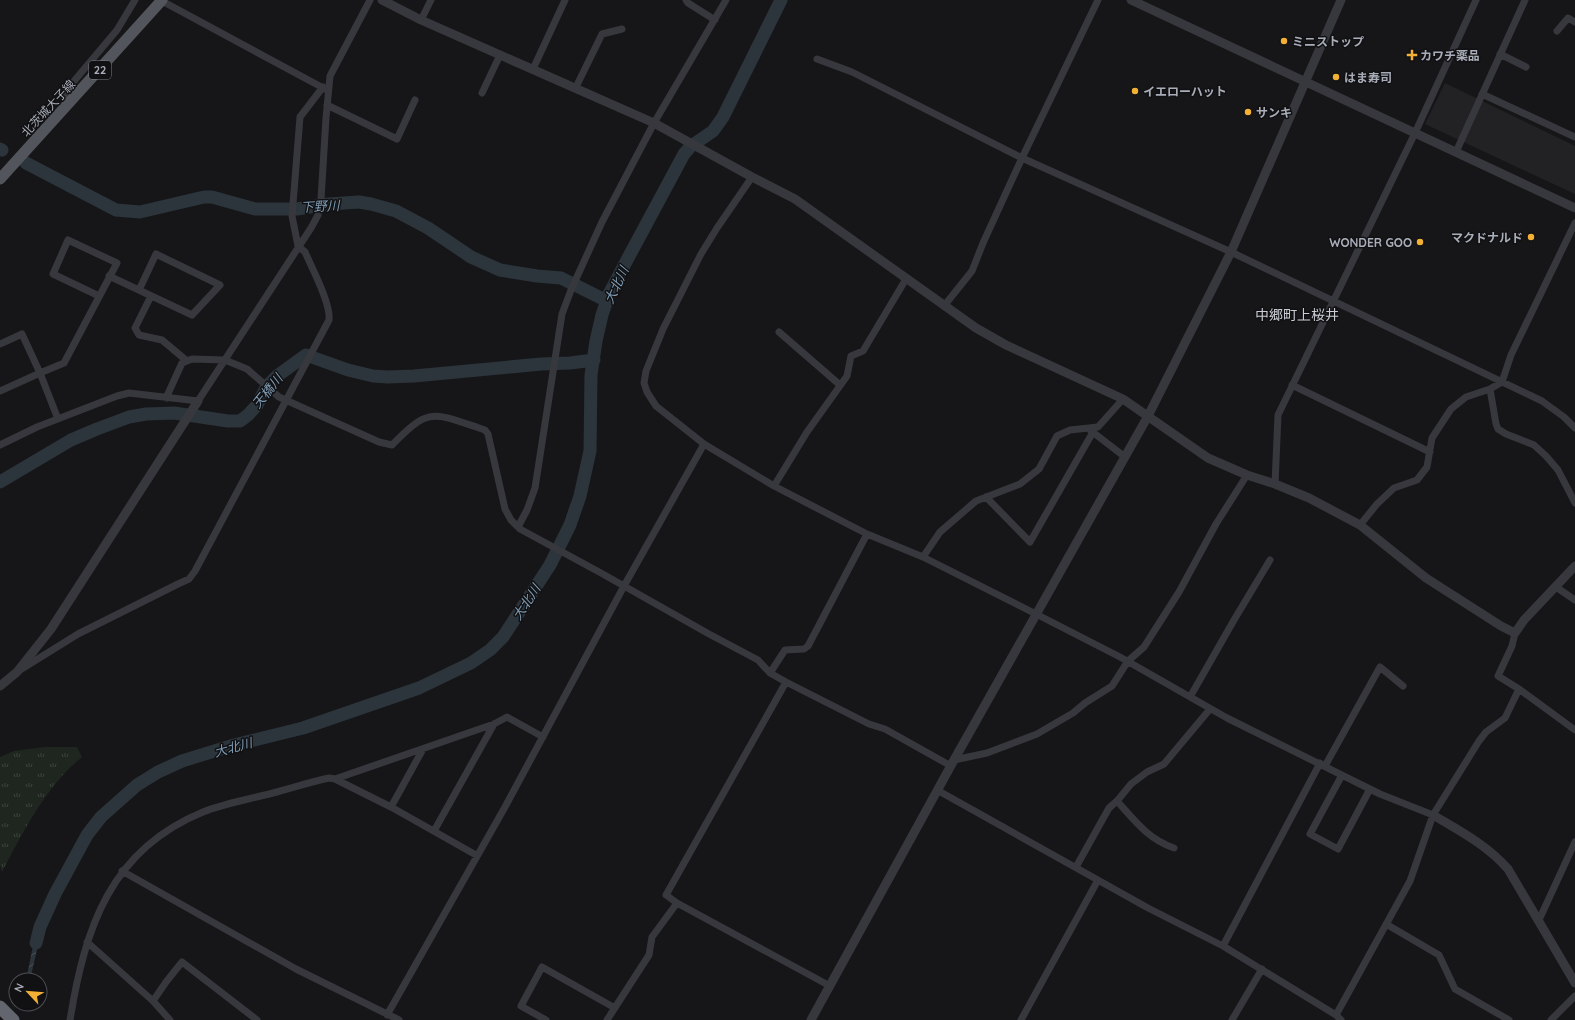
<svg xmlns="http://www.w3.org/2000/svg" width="1575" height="1020" font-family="Quicksand,'Noto Sans JP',sans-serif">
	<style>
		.built { fill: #222225 }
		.grass { fill: url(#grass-tufts) }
		.water { fill: url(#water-waves) }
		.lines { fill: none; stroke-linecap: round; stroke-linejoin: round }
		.river { stroke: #2c353c; stroke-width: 13 }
		.minor { stroke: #37383d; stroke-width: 7 }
		.tertiary { stroke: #37383d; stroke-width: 9 }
		.primary { stroke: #53555c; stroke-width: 11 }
		.motorway { stroke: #63666e; stroke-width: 13 }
		.poi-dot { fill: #f2b134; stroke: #111113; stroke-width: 1.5 }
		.labels { text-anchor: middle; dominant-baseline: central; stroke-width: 3; stroke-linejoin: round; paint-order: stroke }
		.shield { fill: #111113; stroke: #7b7e86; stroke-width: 1 }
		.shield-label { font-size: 11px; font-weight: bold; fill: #a8adb8 }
		.poi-label { font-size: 12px; font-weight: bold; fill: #a8adb8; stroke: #111113; text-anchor: start }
		.street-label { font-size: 12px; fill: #a8adb8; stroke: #111113 }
		.water-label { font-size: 13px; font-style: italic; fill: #7f9bb3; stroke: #111113 }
		.quarter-label { font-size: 14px; fill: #c9ccd4; stroke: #111113 }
	</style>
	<defs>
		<pattern id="grass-tufts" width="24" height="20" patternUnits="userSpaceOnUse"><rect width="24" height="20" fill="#1e261f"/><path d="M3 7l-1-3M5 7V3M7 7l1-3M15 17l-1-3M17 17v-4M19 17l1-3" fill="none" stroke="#3c433d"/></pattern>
		<pattern id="water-waves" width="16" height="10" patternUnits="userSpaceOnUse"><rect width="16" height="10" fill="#2c353c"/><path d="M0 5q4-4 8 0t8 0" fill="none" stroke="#485056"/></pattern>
	</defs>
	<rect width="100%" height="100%" fill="#161618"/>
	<!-- built -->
	<path class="built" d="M1445 83 1575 146V194L1425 124Z"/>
	<!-- grass -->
	<path class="grass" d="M45 747H77L82 757C75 763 68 769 62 776 37 804 19 839 2 872L0 865V757L14 751Z"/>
	<!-- water -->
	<path class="water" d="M39 926 42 928 30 980H26L33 946Z"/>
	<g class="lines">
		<!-- river -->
		<path class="river" d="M0 149 2 150
			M26 163 116 210 140 212 204 197H212L255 209H297L329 204 359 202 371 204 396 211 428 228 471 257 500 270 537 276 561 278 607 301
			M0 482 71 440 97 429 129 417 146 414 174 413 228 421H240L248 415 257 405 267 386 277 376 306 355 348 370 373 376 388 377 414 376 541 364 570 363 594 360
			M36 943 40 927 55 894 87 835 101 817 137 785 158 772 182 761 234 745 303 728 419 688 471 663 490 650 503 637 550 565 570 525 580 496 590 451 591 375 596 341 602 315 609 294 627 260 684 154 690 147 713 131 723 117 781 0"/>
		<!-- minor -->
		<path class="minor" d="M160 0 327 90
			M686 0 688 3 715 20
			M421 20 431 0
			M1557 31 1568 18 1575 22
			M1500 54 1526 67
			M817 59 852 72 1022 158 1231 252 1542 401 1564 417 1575 428
			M533 69 565 0
			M576 87 602 34 622 29
			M482 93 500 55
			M1482 94 1575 137
			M71 101 64 93 117 30 135 0
			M327 105 397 139 415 100
			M1456 152 1525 0
			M752 177 717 228 701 254 663 329 646 371 644 383 647 392 656 406 704 444 774 486 867 534 923 557 1036 614 1120 657 1227 718 1380 794 1433 815
			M109 276 192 315 220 285 156 254 139 290
			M151 296 135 328 139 335 162 340 187 361
			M944 306 972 271 983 243 1022 158 1098 0
			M779 332 840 385
			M0 344 22 334 40 373 64 363 117 263 68 240 53 274 99 296
			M1292 385 1430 452
			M1490 389 1496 424 1498 429 1506 434 1534 445 1546 456 1558 470 1575 503
			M0 391 40 373 58 419
			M166 398 182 363 192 359 225 360 247 369 279 397 379 442 392 445C428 408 432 412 479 428L485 430 488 434 505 509 511 520 520 529 601 573 709 634 758 660 770 673 786 682 869 724 885 729 951 766
			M1090 430 1125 457
			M0 445 37 427 117 396 129 393 198 401 311 228 318 215 321 199 326 118 330 76 370 0
			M1275 484 1278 415 1415 133 1476 0
			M774 486 807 432 847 376 851 356 863 351 906 279
			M986 497 1030 542 1093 432
			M1360 525 1377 504 1394 488 1417 480 1427 467 1432 438 1451 409 1466 397 1490 389 1502 382 1511 355 1575 223
			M518 527 527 510 535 488 562 314 571 290 602 222 654 123 726 0
			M923 557 940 532 976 501 1020 484 1039 469 1057 436 1070 430 1098 427 1123 399
			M1556 587 1575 600
			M1515 633 1512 646 1498 676 1519 689 1575 730
			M20 670 78 634 178 584 189 579 195 571 329 320C331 304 312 268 305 252L298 246 292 216 300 117 323 87
			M770 673 785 650 804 649 808 646 867 534
			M786 682 666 895 677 903 830 986
			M1190 697 1234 620 1270 560
			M954 760 987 753 1037 734 1073 713 1085 703 1112 686 1128 661 1144 647 1179 592 1216 524 1247 475
			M1325 766 1380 667 1403 686
			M1342 775 1310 834 1338 849 1370 789
			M335 779 494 724 507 717 543 737
			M937 790 1148 908 1223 946 1336 1015 1341 1020
			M1117 801 1131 784 1147 772 1164 764 1210 709
			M391 807 423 749
			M434 831 494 724
			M1076 867 1109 808 1117 801C1135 821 1148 839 1174 848
			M122 871 296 969 399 1020
			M1539 920 1575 842
			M1386 924 1439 955 1455 989 1509 1020
			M87 942 153 1001 170 1020
			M1223 946 1320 763
			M153 1001 166 982 182 962 257 1020
			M387 1015 505 807 624 586 704 444
			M1336 1015 1410 881 1433 815 1479 741 1486 732 1505 718 1519 689
			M70 1020C85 928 110 850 203 812 226 803 250 799 273 793 292 788 310 782 329 778L335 779 391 807 476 855
			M546 1020 521 1006 542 967 615 1008
			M607 1020 649 955 652 937 677 903
			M1021 1020 1098 880
			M1232 1020 1262 969
			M1551 1020 1575 996"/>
		<!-- tertiary -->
		<path class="tertiary" d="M382 0 421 20 654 123 752 177 795 199 976 328 1006 345 1123 399 1208 458 1247 475 1275 484 1309 498 1360 525 1426 578 1501 626 1515 633 1524 620 1575 566
			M1131 0 1575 208
			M0 686 17 672 51 629 198 401
			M1433 815C1460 831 1487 845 1508 869L1575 983
			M811 1020 954 760 1148 416 1231 252 1341 0"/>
		<!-- primary -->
		<path class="primary" d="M0 179 162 0"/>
		<!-- motorway -->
		<path class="motorway" d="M0 1007 13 1020"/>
	</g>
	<!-- markers -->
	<g class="poi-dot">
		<circle cx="1284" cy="41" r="4"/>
		<path d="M1410 49h4v4h4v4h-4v4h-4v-4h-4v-4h4z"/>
		<circle cx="1336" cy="77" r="4"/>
		<circle cx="1135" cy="91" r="4"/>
		<circle cx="1248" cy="112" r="4"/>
		<circle cx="1531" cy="237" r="4"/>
		<circle cx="1420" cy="242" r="4"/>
	</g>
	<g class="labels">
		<!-- shield labels -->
		<rect class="shield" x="89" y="61" width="22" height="18" rx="3"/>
		<g class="shield-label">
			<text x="100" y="70">22</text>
		</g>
		<!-- poi labels -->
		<g class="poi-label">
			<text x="1292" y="41">ミニストップ</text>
			<text x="1420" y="55">カワチ薬品</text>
			<text x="1344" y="77">はま寿司</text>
			<text x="1143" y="91">イエローハット</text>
			<text x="1256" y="112">サンキ</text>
			<text x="1523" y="237" text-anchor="end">マクドナルド</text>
			<text x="1412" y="242" text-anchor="end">WONDER GOO</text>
		</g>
		<!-- street labels -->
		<g class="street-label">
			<text transform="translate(48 108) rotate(-47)">北茨城大子線</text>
		</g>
		<!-- water labels -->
		<g class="water-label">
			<text transform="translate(320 206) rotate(-3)">下野川</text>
			<text transform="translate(616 285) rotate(-65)">大北川</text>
			<text transform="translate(267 391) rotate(-51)">天橋川</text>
			<text transform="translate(526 602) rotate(-57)">大北川</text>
			<text transform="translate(233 747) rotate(-15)">大北川</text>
		</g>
		<!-- quarter labels -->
		<g class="quarter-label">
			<text x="1297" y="315">中郷町上桜井</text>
		</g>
	</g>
	<!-- north arrow -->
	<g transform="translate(28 992) rotate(296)"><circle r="19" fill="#111113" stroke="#4d4f55"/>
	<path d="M0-3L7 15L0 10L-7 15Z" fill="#f2b134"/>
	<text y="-6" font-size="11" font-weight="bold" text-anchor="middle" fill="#a8adb8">N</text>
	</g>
</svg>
